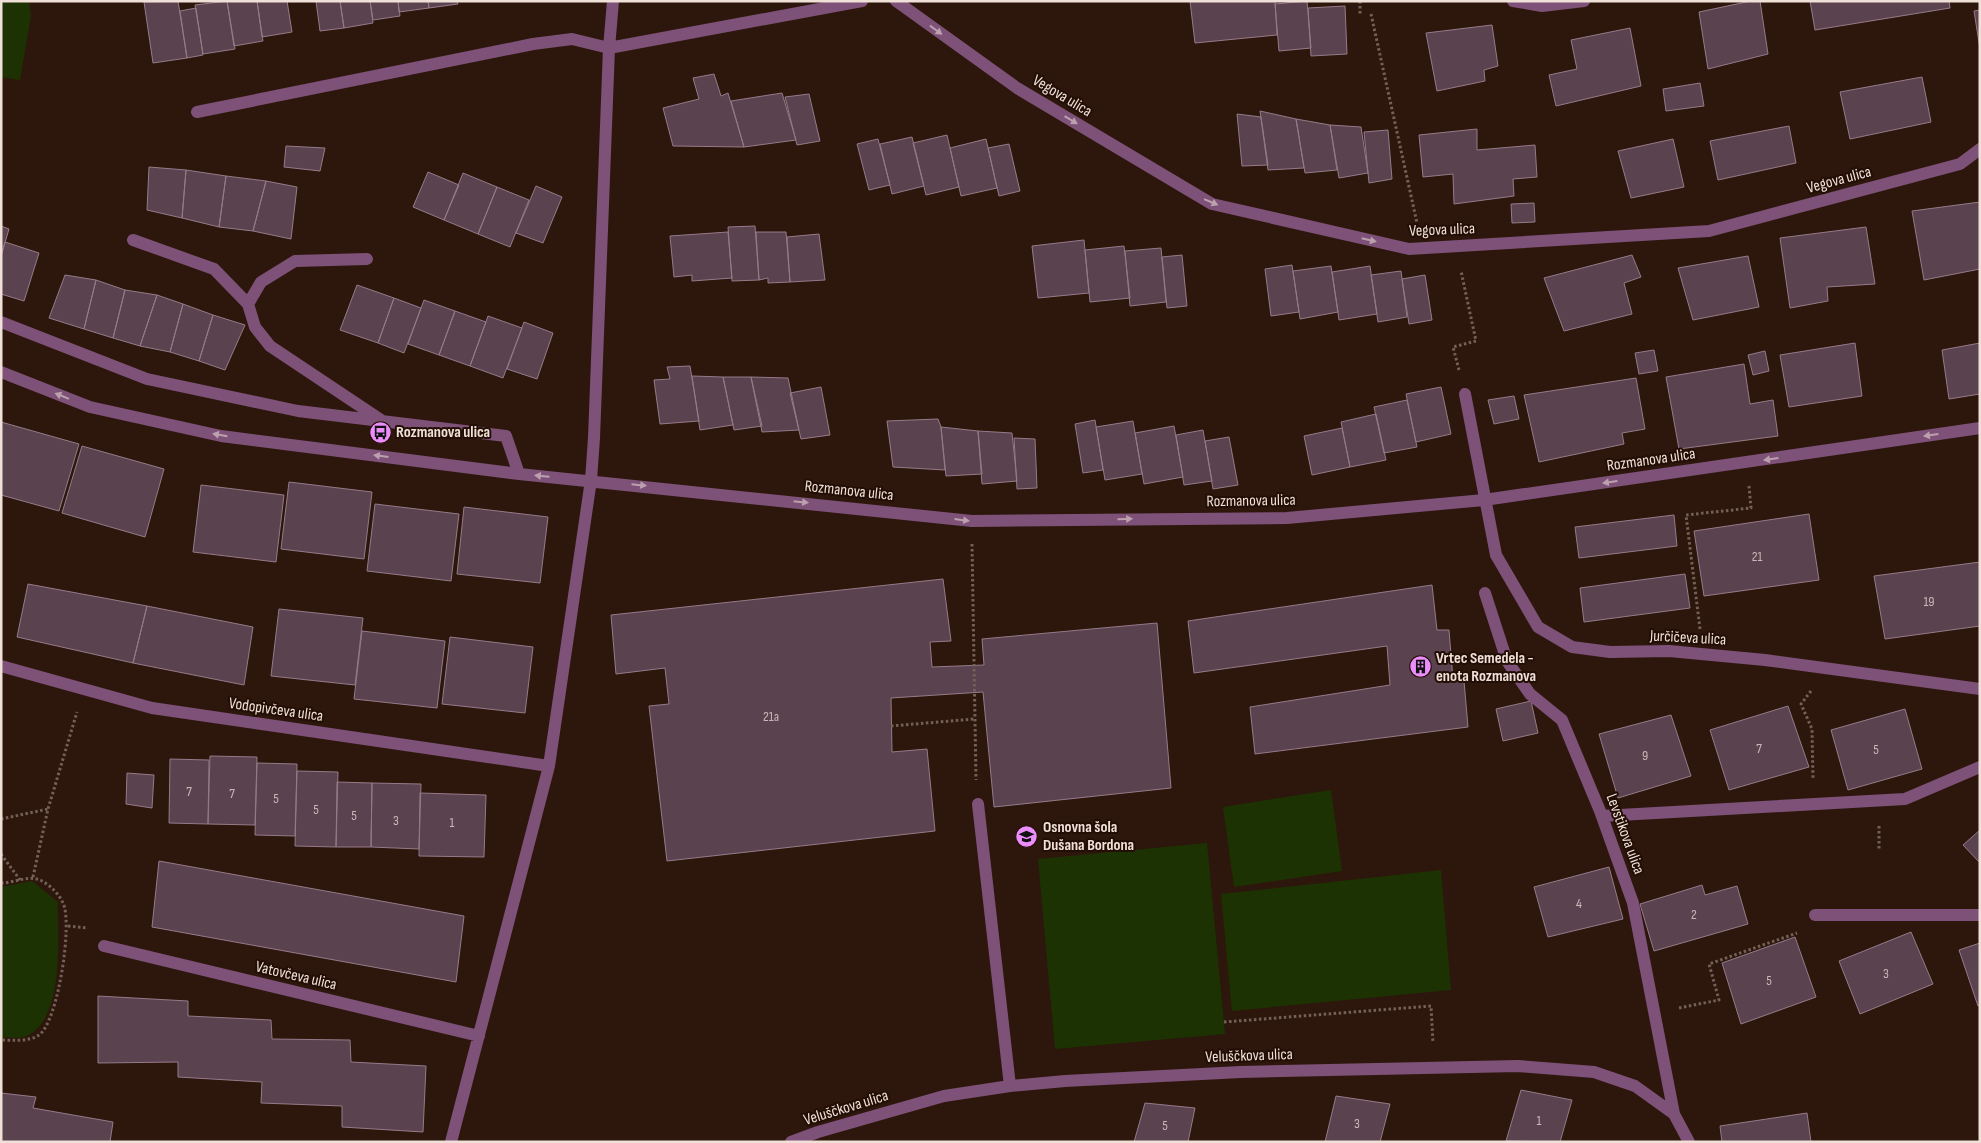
<svg xmlns="http://www.w3.org/2000/svg" width="1981" height="1143" font-family="'Sofia Sans Condensed',sans-serif">
	<style>
		.green { fill: #1d3203 }
		.building { fill: #5b424f; stroke: #977a89 }
		.lines { fill: none; stroke-linecap: round; stroke-linejoin: round }
		.path { stroke: #746057; stroke-width: 3; stroke-dasharray: 2.5 2.5; stroke-linecap: butt }
		.minor { stroke: #7e5178; stroke-width: 12 }
		.oneway { fill: #bca0ad }
		.labels { text-anchor: middle; dominant-baseline: central; stroke-width: 4; stroke-linejoin: round; paint-order: stroke }
		.number-label { font-size: 14px; fill: #cab8b6 }
		.street-label { font-size: 16px; fill: #efe0d8; stroke: #230e05 }
		.poi-label { font-size: 16px; font-weight: bold; fill: #efe0d8; stroke: #230e05; text-anchor: start }
	</style>
	<rect width="100%" height="100%" fill="#2d170c"/>
	<!-- green -->
	<path class="green" d="M1 1H29L31 16 20 80 1 77Z
		M1331 790 1342 871 1234 887 1223 807Z
		M1207 843 1225 1034 1055 1049 1038 859Z
		M1441 870 1451 990 1232 1011 1221 894Z
		M32 881 58 902C57 937 66 1022 24 1037 18 1039 8 1037 1 1037V887Z"/>
	<!-- building -->
	<path class="building" d="M178 1 187 58 153 63 144 2Z
		M227 1 235 49 203 54 195 5Z
		M227 1H257L263 41 234 46Z
		M257 1H287L292 32 262 37Z
		M316 1H340L344 28 320 31Z
		M340 1H370L373 23 344 28Z
		M370 1H398L400 16 373 20Z
		M398 1H428L429 8 399 12Z
		M428 1H457L458 4 429 8Z
		M1190 1H1275L1277 35 1195 43Z
		M1307 1 1311 48 1279 51 1275 4Z
		M1751 1H1760L1768 54 1708 69 1699 12Z
		M1810 1H1949L1950 8 1815 30Z
		M1345 6 1347 54 1311 56 1308 8Z
		M196 8 203 55 187 58 180 11Z
		M1980 10V49L1974 11Z
		M1492 25 1498 66 1484 70 1485 81 1437 91 1426 33Z
		M1630 28 1641 86 1556 106 1549 75 1577 69 1571 40Z
		M714 74 721 96 728 93 744 147 673 146 663 108 699 99 693 78Z
		M1922 77 1931 122 1850 139 1840 92Z
		M1700 83 1704 106 1666 111 1663 89Z
		M782 93 796 140 744 147 731 101Z
		M809 94 820 141 797 145 785 97Z
		M1260 111 1296 119 1304 168 1268 170Z
		M1237 114 1261 117 1268 165 1242 166Z
		M1296 119 1330 125 1337 170 1305 173Z
		M1330 125 1361 127 1368 173 1339 178Z
		M1789 126 1796 163 1718 180 1710 141Z
		M1477 129V150L1535 145 1537 177 1513 179 1514 196 1454 204 1453 174 1423 177 1419 135Z
		M1388 130 1392 179 1369 183 1364 132Z
		M947 135 959 187 926 195 913 143Z
		M912 137 924 186 892 194 880 144Z
		M878 139 890 185 869 190 857 144Z
		M986 139 997 188 961 196 950 148Z
		M1673 139 1684 187 1631 198 1618 151Z
		M1009 144 1020 191 999 196 988 148Z
		M286 146 325 148 320 171 284 167Z
		M149 167 186 170 182 218 147 210Z
		M186 170 226 176 219 227 182 218Z
		M428 172 459 185 444 220 413 207Z
		M463 173 497 187 478 234 444 220Z
		M226 176 266 181 253 231 219 227Z
		M266 181 297 187 291 239 253 231Z
		M536 186 562 197 543 243 516 233Z
		M497 187 529 200 510 247 478 234Z
		M1980 202V269L1924 280 1912 211Z
		M1534 203 1535 222 1512 223 1511 204Z
		M1 226 9 229 1 256Z
		M755 226 759 280 732 281 728 227Z
		M1866 227 1875 284 1827 287 1828 301 1790 308 1780 238Z
		M728 232 732 278 692 281V275L674 277 670 236Z
		M756 232H786L790 282 768 283V278L759 280Z
		M819 234 825 280 790 282 787 237Z
		M1084 240 1089 293 1038 298 1032 246Z
		M5 242 39 253 24 301 1 294V256Z
		M1124 246 1130 298 1090 302 1085 250Z
		M1161 248 1166 302 1130 306 1125 251Z
		M1182 255 1187 306 1167 308 1162 257Z
		M1632 255 1641 277 1624 283 1632 314 1564 331 1544 278Z
		M1748 256 1759 307 1693 320 1678 268Z
		M1292 265 1299 312 1271 316 1265 269Z
		M1331 266 1338 312 1300 319 1293 271Z
		M1370 266 1377 314 1339 320 1332 272Z
		M1401 271 1407 317 1378 322 1371 275Z
		M65 275 96 280 84 329 49 318Z
		M1425 275 1432 320 1409 324 1402 279Z
		M96 280 125 290 113 338 84 329Z
		M357 285 394 298 378 343 340 330Z
		M125 290 157 295 140 346 113 338Z
		M157 295 183 304 170 352 140 346Z
		M394 298 421 308 404 353 378 343Z
		M424 300 455 311 439 355 408 344Z
		M183 304 213 315 199 361 170 352Z
		M455 311 486 322 470 366 439 355Z
		M213 315 245 325 225 370 199 361Z
		M488 316 522 328 503 378 470 366Z
		M524 322 553 333 537 379 507 369Z
		M1855 343 1862 396 1789 407 1780 355Z
		M1980 343V394L1949 399 1942 350Z
		M1654 350 1658 371 1639 374 1635 353Z
		M1765 351 1769 371 1753 375 1748 355Z
		M1744 364 1750 404 1773 400 1778 436 1679 449 1666 377Z
		M690 366 699 421 660 424 654 380 670 379 667 367Z
		M692 376 723 377 733 425 700 430Z
		M723 377H751L762 426 734 430Z
		M751 377 788 378 799 430 762 432Z
		M1636 378 1645 429 1622 433 1624 444 1539 462 1524 395Z
		M821 387 830 435 801 439 790 393Z
		M1441 387 1451 434 1416 442 1406 394Z
		M1514 396 1519 419 1494 424 1488 400Z
		M1407 400 1417 447 1384 453 1374 407Z
		M1376 414 1386 460 1350 467 1341 422Z
		M938 419 941 427 945 470 893 467 887 421Z
		M1095 420 1103 470 1083 473 1075 424Z
		M1133 421 1142 474 1105 480 1096 427Z
		M1 422 79 444 59 511 1 495Z
		M1174 426 1183 477 1144 484 1135 433Z
		M941 427 978 431 982 474 946 476Z
		M1342 428 1350 467 1312 475 1304 436Z
		M1203 430 1212 481 1184 485 1176 435Z
		M978 431 1012 433 1017 481 982 484Z
		M1229 437 1238 485 1213 489 1205 441Z
		M1014 438 1035 439 1037 488 1017 489Z
		M82 446 164 469 145 537 62 513Z
		M289 482 372 492 364 559 281 549Z
		M201 485 284 495 276 562 193 552Z
		M375 504 459 514 451 581 367 571Z
		M464 507 548 517 540 583 457 574Z
		M1809 514 1819 580 1704 596 1694 531Z
		M1674 515 1677 546 1579 558 1575 527Z
		M1980 562V626L1885 639 1874 576Z
		M1685 574 1690 608 1584 622 1580 588Z
		M943 579 951 641 930 642 932 667 984 665 982 639 1157 623 1171 788 994 807 983 692 891 698 892 752 927 749 935 831 667 861 649 706 669 704 665 668 616 674 611 615Z
		M28 584 147 606 133 663 17 637Z
		M1432 585 1437 630H1449L1453 680 1464 681 1468 727 1255 754 1250 707 1390 685 1387 646 1194 673 1188 621Z
		M147 606 253 627 244 685 133 663Z
		M279 609 363 618 355 685 271 676Z
		M362 631 445 641 437 708 354 699Z
		M450 637 533 647 525 713 442 704Z
		M1531 701 1538 733 1503 741 1496 709Z
		M1788 706 1809 767 1729 790 1710 730Z
		M1905 709 1922 769 1848 790 1831 730Z
		M1671 715 1691 776 1618 798 1599 734Z
		M210 756 257 757 255 825 208 824Z
		M170 759 209 760 208 824 169 823Z
		M257 763 297 764 295 836 255 835Z
		M297 771 338 772 336 847 295 846Z
		M127 773 154 775 152 808 126 804Z
		M337 782 372 783 371 847H336Z
		M372 783 421 784 419 849 371 847Z
		M420 793 486 795 484 857 419 856Z
		M1980 830V863L1963 845Z
		M159 861 464 916 456 982 152 927Z
		M1609 867 1623 919 1548 937 1534 887Z
		M1702 885 1705 895 1737 886 1748 924 1654 951 1640 904Z
		M1911 932 1933 984 1860 1014 1839 961Z
		M1795 937 1816 997 1741 1024 1722 963Z
		M1980 943V1005L1978 1006 1959 950Z
		M98 996 188 1001V1016L271 1020 272 1039 350 1040 351 1062 426 1066 423 1132 342 1127V1106L261 1103 262 1082 178 1077V1062L98 1063Z
		M1521 1090 1572 1100 1560 1142 1506 1141Z
		M1 1093 36 1097 33 1108 113 1122 110 1142H1Z
		M1336 1096 1390 1104 1380 1142H1325Z
		M1145 1103 1195 1108 1188 1142H1134Z
		M1807 1113 1811 1142H1722L1720 1126Z"/>
	<g class="lines">
		<!-- path -->
		<path class="path" d="M1360 1V15
			M1371 14 1417 223
			M1459 370 1453 347 1476 341 1461 271
			M972 544 976 780
			M1700 629 1686 515 1751 508 1749 486
			M1811 691 1801 704 1812 729 1813 780
			M891 726 974 719
			M1 819 48 809
			M1879 826V850
			M1 854 20 880
			M33 877 48 809 77 712
			M1 883C15 883 29 874 42 881 51 886 59 894 63 903 73 923 58 1022 39 1035 29 1042 12 1040 1 1040
			M68 926 88 928
			M1679 1008 1719 1000 1709 964 1797 933
			M1224 1022 1431 1006 1433 1043"/>
		<!-- minor -->
		<path class="minor" d="M896 1 1017 88 1212 204 1409 249 1709 231 1960 164 1980 149
			M1513 1 1542 6 1584 1
			M197 112 533 44 572 39 609 48 862 1
			M133 240 214 269 248 304
			M367 259 295 261 261 282 248 304 255 327 270 346 381 420
			M1 322 147 379 298 411 506 436 519 474
			M1 372 90 407 221 436 519 474 972 521 1287 518 1484 500 1980 428
			M1465 394 1496 555 1538 627 1572 647 1610 652 1669 651 1765 660 1980 689
			M1485 593 1507 661 1530 694 1562 720 1600 811 1633 903 1674 1114
			M1 666 152 708 549 766
			M978 804 1010 1086
			M1602 816 1905 799 1980 767
			M1815 915H1980
			M104 946 479 1036
			M451 1142 549 766 591 480 594 438 609 48 613 1
			M791 1142 818 1132 944 1096 1010 1086 1065 1081 1241 1072 1518 1066 1594 1072 1635 1086 1674 1114 1689 1142"/>
	</g>
	<!-- one-way arrows -->
	<defs><path id="oneway-solid" d="M-6-.8H1V-3.2L6.5 0L1 3.2V.8H-6Z" transform="scale(1.25)"/></defs>
	<g class="oneway">
		<use href="#oneway-solid" transform="translate(936 30) rotate(36)"/>
		<use href="#oneway-solid" transform="translate(1071 120) rotate(31)"/>
		<use href="#oneway-solid" transform="translate(1211 202) rotate(23)"/>
		<use href="#oneway-solid" transform="translate(1369 240) rotate(13)"/>
		<use href="#oneway-solid" transform="translate(62 396) rotate(-158)"/>
		<use href="#oneway-solid" transform="translate(220 435) rotate(-170)"/>
		<use href="#oneway-solid" transform="translate(1931 435) rotate(172)"/>
		<use href="#oneway-solid" transform="translate(381 456) rotate(-173)"/>
		<use href="#oneway-solid" transform="translate(1771 459) rotate(172)"/>
		<use href="#oneway-solid" transform="translate(542 476) rotate(-175)"/>
		<use href="#oneway-solid" transform="translate(1610 482) rotate(172)"/>
		<use href="#oneway-solid" transform="translate(639 485) rotate(6)"/>
		<use href="#oneway-solid" transform="translate(801 502) rotate(6)"/>
		<use href="#oneway-solid" transform="translate(1125 519) rotate(-1)"/>
		<use href="#oneway-solid" transform="translate(962 520) rotate(7)"/>
	</g>
	<!-- icons -->
	<defs>
		<symbol id="bus-disc" viewBox="-11 -11 22 22"><circle r="9.5" fill="#eb8dfb" stroke="#230e05"/><path d="M-5-6H5V4H4V6H2V4H-2V6H-4V4H-5ZM-3.5-4V0h7V-4ZM-3.5 1.2v1.5H-2V1.2ZM2 1.2v1.5H3.5V1.2Z" fill="#111"/></symbol>
		<symbol id="building-disc" viewBox="-11 -11 22 22"><circle r="9.5" fill="#eb8dfb" stroke="#230e05"/><path d="M-4-6H4V6H1V3H-1V6H-4ZM-2.5-4.3h1.7v1.8h-1.7ZM.8-4.3h1.7v1.8H.8ZM-2.5-1h1.7V.8h-1.7ZM.8-1h1.7V.8H.8Z" fill="#111"/></symbol>
		<symbol id="school-disc" viewBox="-11 -11 22 22"><circle r="9.5" fill="#eb8dfb" stroke="#230e05"/><path d="M0-5L7-2L0 1L-7-2ZM-4 1L0 2.5L4 1V4Q0 6-4 4Z" fill="#111"/></symbol>
	</defs>
	<g fill-rule="evenodd">
		<use href="#bus-disc" x="368" y="420" width="25" height="25"/>
		<use href="#building-disc" x="1408" y="654" width="25" height="25"/>
		<use href="#school-disc" x="1014" y="824" width="25" height="25"/>
	</g>
	<g class="labels">
		<!-- number labels -->
		<g class="number-label">
			<text x="1757" y="556">21</text>
			<text x="1929" y="601">19</text>
			<text x="771" y="716">21a</text>
			<text x="1759" y="748">7</text>
			<text x="1876" y="749">5</text>
			<text x="1645" y="755">9</text>
			<text x="189" y="791">7</text>
			<text x="232" y="793">7</text>
			<text x="276" y="798">5</text>
			<text x="316" y="809">5</text>
			<text x="354" y="815">5</text>
			<text x="396" y="820">3</text>
			<text x="452" y="822">1</text>
			<text x="1579" y="903">4</text>
			<text x="1694" y="914">2</text>
			<text x="1886" y="973">3</text>
			<text x="1769" y="980">5</text>
			<text x="1539" y="1120">1</text>
			<text x="1357" y="1123">3</text>
			<text x="1165" y="1125">5</text>
		</g>
		<!-- street labels -->
		<g class="street-label">
			<text transform="translate(1062 96) rotate(31)">Vegova ulica</text>
			<text transform="translate(1839 180) rotate(-15)">Vegova ulica</text>
			<text transform="translate(1442 230) rotate(-2)">Vegova ulica</text>
			<text transform="translate(1651 460) rotate(-8)">Rozmanova ulica</text>
			<text transform="translate(849 491) rotate(6)">Rozmanova ulica</text>
			<text transform="translate(1251 501) rotate(-1)">Rozmanova ulica</text>
			<text transform="translate(1688 638) rotate(3)">Jurčičeva ulica</text>
			<text transform="translate(276 710) rotate(8)">Vodopivčeva ulica</text>
			<text transform="translate(1625 834) rotate(70)">Levstikova ulica</text>
			<text transform="translate(296 976) rotate(13)">Vatovčeva ulica</text>
			<text transform="translate(1249 1056) rotate(-2)">Veluščkova ulica</text>
			<text transform="translate(846 1108) rotate(-17)">Veluščkova ulica</text>
		</g>
		<!-- poi labels -->
		<g class="poi-label">
			<text x="396" y="432">Rozmanova ulica</text>
			<text x="1436" y="658">Vrtec Semedela -<tspan x="1436" dy="18">enota Rozmanova</tspan></text>
			<text x="1043" y="827">Osnovna šola<tspan x="1043" dy="18">Dušana Bordona</tspan></text>
		</g>
	</g>
	<!-- border -->
	<rect width="1981" height="1143" fill="none" stroke="#efe0d8" stroke-width="5"/>
</svg>
